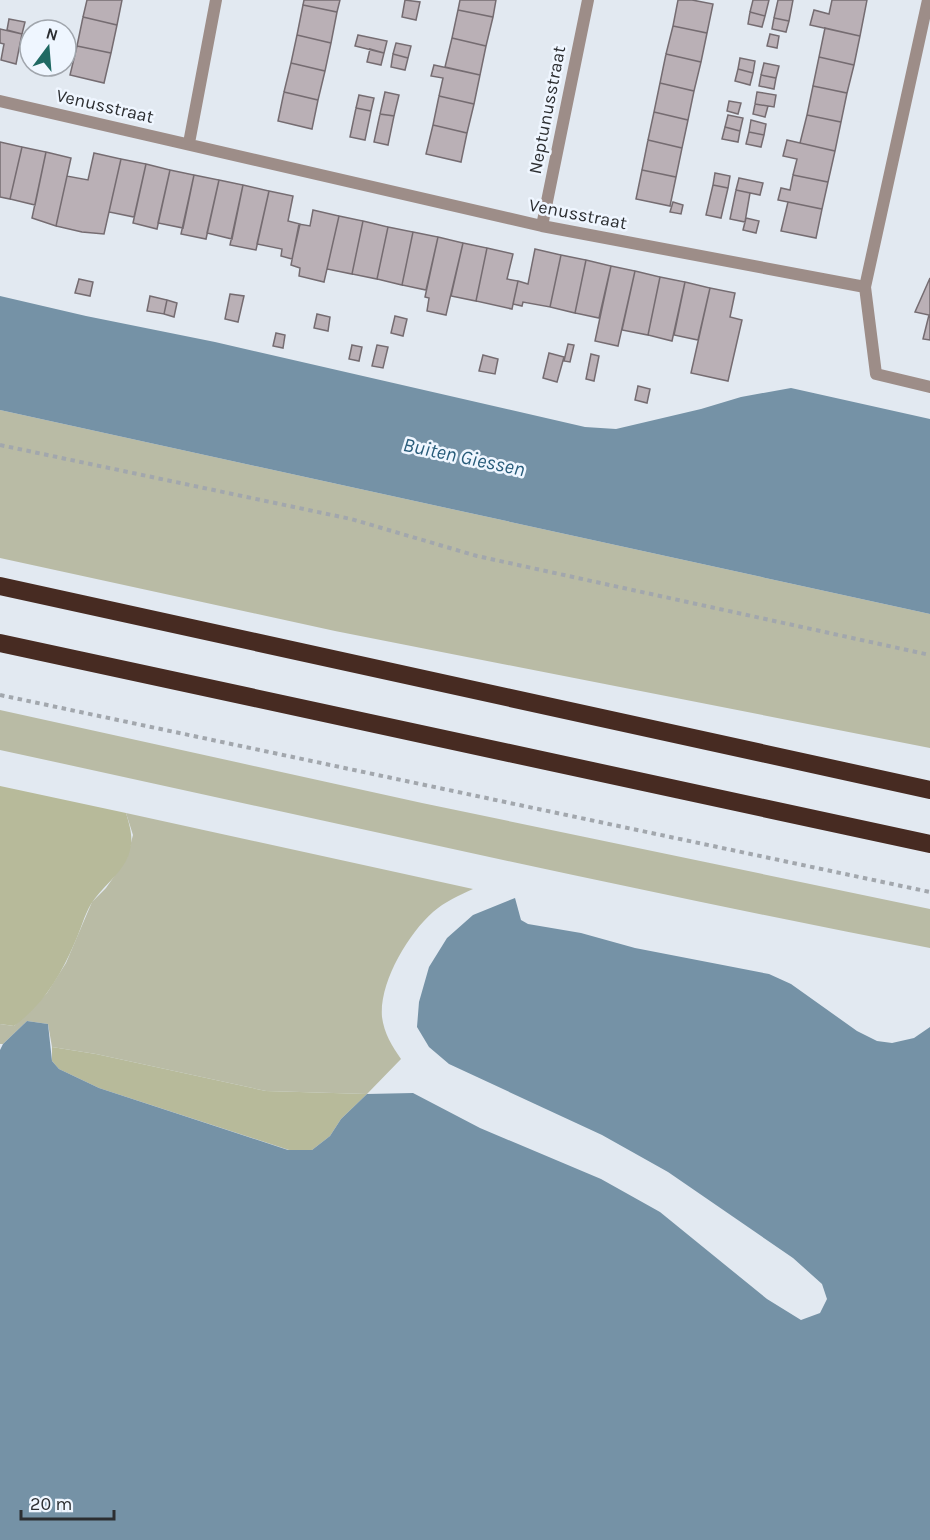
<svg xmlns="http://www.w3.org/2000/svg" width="930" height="1540" font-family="Karla,sans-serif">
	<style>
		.green { fill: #b9bba5 }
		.forest { fill: #b7ba9a }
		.water { fill: #7592a6 }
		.building { fill: #bab0b6; stroke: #756c71; stroke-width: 1.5 }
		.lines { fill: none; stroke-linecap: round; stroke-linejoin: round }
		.path { stroke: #a2a7ad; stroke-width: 4; stroke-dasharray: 4.5 4.5; stroke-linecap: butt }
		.minor { stroke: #9d8d88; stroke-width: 12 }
		.motorway { stroke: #472b22; stroke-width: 18 }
		.labels { text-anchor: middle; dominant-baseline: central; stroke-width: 5; stroke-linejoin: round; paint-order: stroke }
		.street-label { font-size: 18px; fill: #2c2e31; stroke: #eff6ff }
		.water-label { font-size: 20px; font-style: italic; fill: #285c7a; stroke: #eff6ff }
	</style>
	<rect width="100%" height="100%" fill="#e2e9f1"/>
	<!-- green -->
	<path class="green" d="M0 410 930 614V748L335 631 0 558Z
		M0 710 422 803 930 909V948C619 888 310 817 0 750Z
		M126 813 473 889C460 895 444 902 433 912 408 934 379 983 382 1017 384 1033 392 1046 401 1059L367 1094 266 1091 96 1054 52 1047 48 1024 27 1021 3 1044H0V1024L14 1026 47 993 66 963 92 902 106 888 127 858 133 835Z"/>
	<!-- forest -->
	<path class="forest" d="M0 786 126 813C131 830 134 840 128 857 120 875 101 888 91 904 84 916 81 929 75 942 61 975 43 1005 14 1026L0 1024Z
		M52 1047 96 1054 266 1091 367 1094 341 1119 330 1136 312 1150H289L99 1088 59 1069 52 1061Z"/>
	<!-- water -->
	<path class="water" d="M0 296 86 316 215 342 585 427 616 429 701 409 741 397 791 388 930 419V614L0 410Z
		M515 898 521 920 528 924 581 933 635 948 769 974 791 984 857 1031 877 1041 892 1043 914 1038 930 1027V1540H0V1050L3 1044 27 1021 48 1024 52 1061 59 1069 99 1088 288 1150H312L330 1136 341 1119 367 1094 413 1093 480 1128 601 1179 660 1212 767 1299 801 1320 820 1313 827 1299 822 1284 793 1258 668 1172 602 1135 449 1064 429 1047 417 1027 419 1002 429 967 447 938 473 915Z"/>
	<!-- building -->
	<path class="building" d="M87 0H122L117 25 83 17Z
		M304 0H340L337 12 303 5Z
		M405 0 420 2 416 20 402 17Z
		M460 0H496L493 17 458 10Z
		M678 0H692L713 4 707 33 673 26Z
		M753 0H769L765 16 750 12Z
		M778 0H793L789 21 774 18Z
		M832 0H867L860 36 810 25 814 10 829 14Z
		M303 5 337 12 331 43 297 35Z
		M458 10 493 17 486 46 452 38Z
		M750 12 765 16 762 27 748 24Z
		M83 17 117 25 111 53 77 46Z
		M774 18 789 21 786 32 772 29Z
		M9 19 25 22 22 34 7 30Z
		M673 26 707 33 701 62 666 54Z
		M825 28 860 36 854 65 819 57Z
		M0 29 22 34 16 64 1 60 4 44 0 43Z
		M770 34 779 36 777 48 767 46Z
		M297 35 331 43 325 71 291 63Z
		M358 35 387 41 384 53 355 46Z
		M452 38 486 46 480 75 445 67Z
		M396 43 411 46 408 58 393 54Z
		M77 46 111 53 104 83 70 75Z
		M370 49 384 53 381 65 367 62Z
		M393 54 408 58 405 70 391 67Z
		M666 54 701 62 694 91 660 83Z
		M819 57 854 65 847 93 813 86Z
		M740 58 755 61 753 73 738 69Z
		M291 63 325 71 318 100 284 92Z
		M764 63 779 66 776 78 761 75Z
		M434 65 480 75 474 104 439 96 443 78 431 76Z
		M738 69 753 73 750 85 735 81Z
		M761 75 776 78 774 89 759 86Z
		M660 83 694 91 688 120 654 112Z
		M813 86 847 93 841 122 807 115Z
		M284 92 318 100 312 129 278 121Z
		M385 92 399 95 394 116 380 114Z
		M757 92 776 95 774 107 755 104Z
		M359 95 374 98 371 111 356 108Z
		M439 96 474 104 467 133 433 125Z
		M729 101 741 103 738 114 727 111Z
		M755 104 768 106 765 117 753 114Z
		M356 108 371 111 365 140 350 137Z
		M654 112 688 120 682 148 648 140Z
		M380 114 394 116 388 145 374 142Z
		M728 115 743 118 740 131 725 127Z
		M807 115 841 122 835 151 800 143Z
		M751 120 766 124 764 135 749 132Z
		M433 125 467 133 461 162 426 154Z
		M725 127 740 131 738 142 722 139Z
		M749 132 764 135 761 147 746 144Z
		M648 140 682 148 676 177 642 170Z
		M787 140 835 151 828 182 793 175 797 159 783 156Z
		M0 142 22 147 10 199 0 197Z
		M22 147 46 152 35 205 10 199Z
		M46 152 71 158 56 226 32 218Z
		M94 153 121 159 104 234 82 232 56 226 67 176 88 180Z
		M121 159 146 164 134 217 109 212Z
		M146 164 170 170 157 229 133 223Z
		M170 170 194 175 183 228 158 223Z
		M642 170 676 177 670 206 636 199Z
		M715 173 730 176 728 188 713 185Z
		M194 175 219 180 206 239 181 234Z
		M793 175 828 182 822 209 778 200 781 188 790 190Z
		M739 178 763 183 760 195 736 190Z
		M219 180 243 185 232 239 207 233Z
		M243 185 269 191 256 250 230 245Z
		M713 185 728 188 721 218 706 215Z
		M736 190 750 193 745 222 730 219Z
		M269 191 293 196 288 221 300 224 292 259 281 256 282 249 257 244Z
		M673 202 683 205 681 214 670 212Z
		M788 202 822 209 816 238 781 231Z
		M313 210 339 216 324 282 299 276 300 268 291 265 299 224 310 226Z
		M339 216 363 221 352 274 327 269Z
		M746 218 759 221 756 233 743 230Z
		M363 221 388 227 377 279 352 274Z
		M388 227 413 232 402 285 377 279Z
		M413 232 438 237 426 290 402 285Z
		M438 237 463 243 446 315 427 311 429 298 425 297Z
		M463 243 487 248 476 301 451 296Z
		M487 248 513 254 507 279 518 281 512 309 476 301Z
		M535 249 561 255 550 307 523 302 522 306 513 304 518 281 528 284Z
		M561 255 586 260 575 313 550 307Z
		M586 260 611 266 599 318 575 313Z
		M611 266 635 271 618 346 595 341Z
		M635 271 660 277 648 335 622 330Z
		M660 277 685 282 672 341 648 335Z
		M930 278V340L923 339 929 315 915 312Z
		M79 279 93 282 90 296 75 293Z
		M685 282 710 288 698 340 674 335Z
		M710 288 735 293 730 317 742 320 728 381 691 373Z
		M230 294 244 296 238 322 225 319Z
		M150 296 167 300 164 314 147 311Z
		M167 300 177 303 174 317 164 314Z
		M317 314 330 317 328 331 314 328Z
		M395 316 407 319 403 336 391 333Z
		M276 333 285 335 283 348 273 346Z
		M568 344 574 345 570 362 564 361Z
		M352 345 362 347 359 361 349 359Z
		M377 345 388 347 383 368 372 366Z
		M549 353 564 357 557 382 543 378Z
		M591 354 599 356 594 381 586 379Z
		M483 355 498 359 495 374 479 371Z
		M638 386 650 389 647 403 635 400Z"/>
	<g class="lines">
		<!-- path -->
		<path class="path" d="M0 445 351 519 477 556 930 655
			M0 695 930 892"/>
		<!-- minor -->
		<path class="minor" d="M0 101 542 226 865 287 928 0
			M189 143 216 0
			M542 226 588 0
			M865 287 876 374 930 387"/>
		<!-- motorway -->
		<path class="motorway" d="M0 586 930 790
			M0 643 930 844"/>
	</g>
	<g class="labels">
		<!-- street labels -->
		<g class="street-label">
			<text transform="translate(105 106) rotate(13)">Venusstraat</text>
			<text transform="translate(547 110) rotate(-79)">Neptunusstraat</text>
			<text transform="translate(578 214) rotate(11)">Venusstraat</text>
		</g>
		<!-- water labels -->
		<g class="water-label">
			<text transform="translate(464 457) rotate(12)">Buiten Giessen</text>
		</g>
	</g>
	<!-- north arrow -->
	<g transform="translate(48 48) rotate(16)"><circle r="28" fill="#eff6ff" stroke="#a1a6ad" stroke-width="1.5"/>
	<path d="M0-4.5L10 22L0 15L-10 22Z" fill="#1f6963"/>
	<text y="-9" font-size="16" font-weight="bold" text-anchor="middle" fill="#2c2e31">N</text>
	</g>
	<!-- scale -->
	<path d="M21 1510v9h93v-9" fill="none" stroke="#2c2e31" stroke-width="3"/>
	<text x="30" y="1510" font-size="18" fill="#2c2e31" stroke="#eff6ff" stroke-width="4.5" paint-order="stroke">20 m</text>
</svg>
